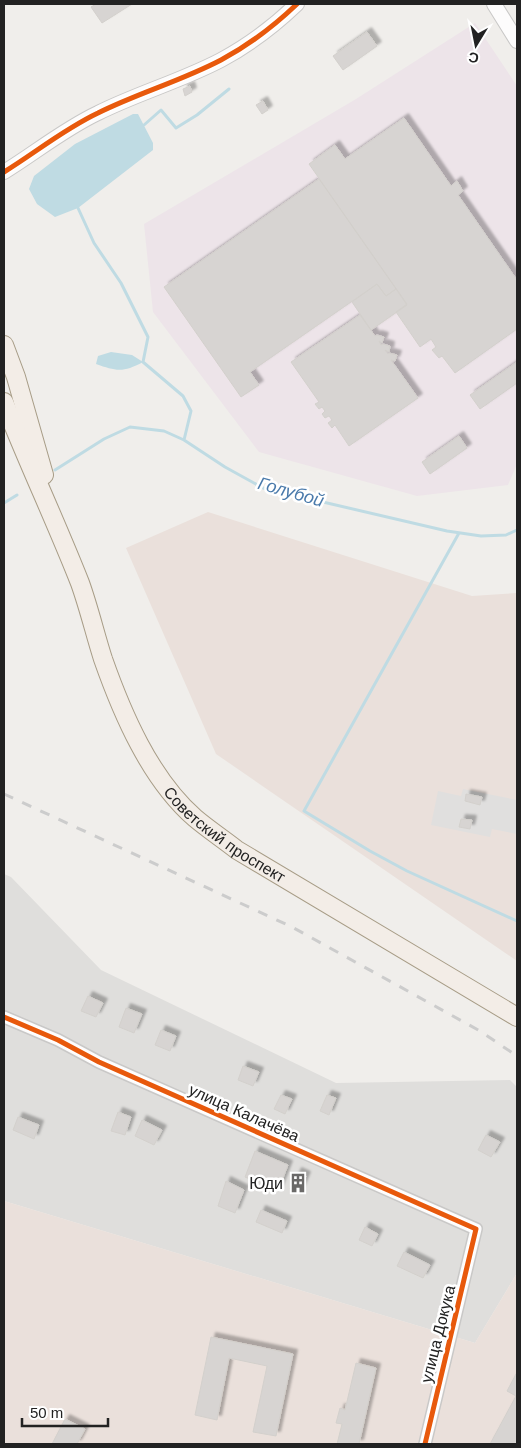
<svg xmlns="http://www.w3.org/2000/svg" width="521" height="1448" font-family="Arial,sans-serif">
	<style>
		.residential { fill: #dfdedc }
		.industrial { fill: #ede4e9 }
		.military { fill: #eae0db }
		.parking { fill: #e0dfde }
		.water { fill: #bfdbe3 }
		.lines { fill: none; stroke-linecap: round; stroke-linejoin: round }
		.stream { stroke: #bfdbe3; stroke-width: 3 }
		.building { fill: #d7d4d2; stroke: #d3d0cc; filter: url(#shadow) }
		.minor-casing { stroke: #c9c8c7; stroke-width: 14 }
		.tertiary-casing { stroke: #c9c8c7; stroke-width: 16 }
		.primary-casing { stroke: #a79c86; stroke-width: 20 }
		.minor { stroke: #fdfcfc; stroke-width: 11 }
		.tertiary { stroke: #fdfcfc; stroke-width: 14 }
		.primary { stroke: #f3ede7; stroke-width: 18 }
		.rail { stroke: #ccc; stroke-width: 3; stroke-dasharray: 10 10; stroke-linecap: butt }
		.cycleway-casing { stroke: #fff; stroke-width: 8 }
		.cycleway { stroke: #e8590c; stroke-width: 5 }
		.labels { text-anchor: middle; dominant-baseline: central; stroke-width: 5; stroke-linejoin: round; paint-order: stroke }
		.street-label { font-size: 16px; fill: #222; stroke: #fff }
		.poi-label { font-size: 16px; fill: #222; stroke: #fff; text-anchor: end }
		.water-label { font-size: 18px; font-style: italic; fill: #4a7aab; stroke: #fff }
	</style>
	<defs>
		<filter id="shadow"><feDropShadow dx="4.5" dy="-4.5" stdDeviation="1" flood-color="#0004"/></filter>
	</defs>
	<rect width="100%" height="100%" fill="#f0eeeb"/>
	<!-- residential -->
	<path class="residential" d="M4 874 11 877 101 970 336 1083 510 1080 517 1087V1273L475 1343 4 1201Z"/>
	<!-- industrial -->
	<path class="industrial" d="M475 23 517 86V464L508 485 417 496 259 452 153 312 144 224 356 99Z"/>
	<!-- military -->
	<path class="military" d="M208 512 472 596 517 593V961L216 754 126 548Z
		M4 1201 475 1343 517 1273V1444H4Z"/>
	<!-- parking -->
	<path class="parking" d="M463 789 517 800V834L492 829 490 837 431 825 438 791 461 796Z"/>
	<!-- water -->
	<path class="water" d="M133 114H138L153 143V150L78 208 55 217 37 204 29 189 34 176 75 144Z
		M111 352 132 355 143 362C123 373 116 371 96 364L98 356Z"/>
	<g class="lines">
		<!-- stream -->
		<path class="stream" d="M144 125 161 110 176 128 197 115 229 89
			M78 208 94 243 121 283 148 337 143 362 183 396 191 411 184 440
			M55 470 104 439 130 427 164 431 184 440 225 467 263 488 447 531 481 536 506 535 517 530
			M4 503 17 495
			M459 533 304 811 370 851 407 871 517 921"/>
	</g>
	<!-- building -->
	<path class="building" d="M96 4H132L102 23 91 7Z
		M367 32 377 46 343 70 333 56Z
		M190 86 192 92 185 96 183 89Z
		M263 101 268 110 262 114 256 105Z
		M404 118 451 186 457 181 463 191 458 195 517 280V329L455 373 442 356 439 358 432 350 436 347 431 339 420 347 396 312 407 304 309 164 335 145 345 159Z
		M319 179 396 289 386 296 377 284 250 372 259 385 241 397 164 287Z
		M377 284 386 296 396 289 407 305 371 330 352 302Z
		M360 315 375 336 377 335 384 337 382 343 379 341 381 345 383 344 390 346 389 352 385 350 388 354 389 353 397 355 395 361 391 360 418 398 349 446 335 425 332 428 328 423 332 420 329 416 325 418 322 414 325 411 322 407 319 409 315 404 319 402 291 362Z
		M517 362V383L480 409 470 395Z
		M459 436 467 448 430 474 422 462Z
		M466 794 482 797 480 805 465 801Z
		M461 819 472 820 470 829 459 827Z
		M88 996 103 1003 96 1017 81 1011Z
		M126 1008 142 1014 134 1033 119 1027Z
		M161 1030 176 1036 170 1051 155 1045Z
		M243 1066 259 1072 253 1086 238 1080Z
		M281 1095 292 1099 285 1114 274 1109Z
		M327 1095 336 1098 329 1115 320 1111Z
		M118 1112 131 1117 125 1135 111 1131Z
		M18 1117 39 1125 34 1139 13 1130Z
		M142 1120 162 1130 154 1145 135 1136Z
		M486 1135 500 1142 491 1157 478 1150Z
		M255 1151 288 1165 278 1191 245 1177Z
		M297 1172 306 1176 299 1193 290 1189Z
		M226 1181 244 1190 235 1213 218 1206Z
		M261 1210 287 1221 282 1233 256 1222Z
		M365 1227 378 1234 372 1246 359 1240Z
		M404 1252 430 1265 423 1278 397 1266Z
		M211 1337 293 1354 276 1436 253 1432 267 1366 229 1358 217 1420 195 1415Z
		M356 1363 376 1368 359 1444H337L342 1424 336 1423 340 1408 345 1410Z
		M516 1374 517 1375V1444H490L516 1396 507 1391Z
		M65 1419 85 1429 77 1444H52Z"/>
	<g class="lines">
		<defs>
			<path id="minor" d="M4 1017 58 1040 99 1062 476 1229 425 1444"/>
			<path id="tertiary" d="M494 4 517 41
				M4 172C35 153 64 129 98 113 138 93 181 81 221 60 249 45 274 26 297 4"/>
			<g id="primary">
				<path d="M4 345 16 377 44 475"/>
				<path id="s1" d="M4 402C28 463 56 522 80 583 89 608 95 634 103 659 122 713 150 779 195 818 208 829 223 839 237 850L517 1017"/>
			</g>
		</defs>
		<!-- minor casing -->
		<use href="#minor" class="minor-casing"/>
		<!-- tertiary casing -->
		<use href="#tertiary" class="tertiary-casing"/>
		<!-- primary casing -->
		<use href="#primary" class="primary-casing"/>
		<!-- minor -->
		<use href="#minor" class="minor"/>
		<!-- tertiary -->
		<use href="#tertiary" class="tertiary"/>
		<!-- primary -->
		<use href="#primary" class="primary"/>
		<!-- rail -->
		<path class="rail" d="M4 794 292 927 480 1031 517 1056"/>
		<defs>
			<path id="cycleway" d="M4 172C35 153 64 129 98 113 138 93 181 81 221 60 249 45 274 26 297 4
				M4 1017 58 1040 99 1062 476 1229 425 1444"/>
		</defs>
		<!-- cycleway casing -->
		<use href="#cycleway" class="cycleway-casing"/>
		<!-- cycleway -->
		<use href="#cycleway" class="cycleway"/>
	</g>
	<!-- icons -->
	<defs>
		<symbol id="building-bare" viewBox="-9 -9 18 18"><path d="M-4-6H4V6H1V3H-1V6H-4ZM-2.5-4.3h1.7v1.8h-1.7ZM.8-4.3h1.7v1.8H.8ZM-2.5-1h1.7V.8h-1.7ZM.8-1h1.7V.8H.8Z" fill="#6a6968" stroke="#fff" stroke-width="2.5" paint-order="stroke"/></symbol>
	</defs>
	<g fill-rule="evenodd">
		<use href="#building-bare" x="284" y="1169" width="28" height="28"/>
	</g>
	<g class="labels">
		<!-- street labels -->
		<g class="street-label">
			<text stroke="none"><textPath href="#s1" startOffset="495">Советский проспект</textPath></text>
			<text transform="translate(244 1113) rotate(24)">улица Калачёва</text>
			<text transform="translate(438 1334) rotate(-76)">улица Докука</text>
		</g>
		<!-- poi labels -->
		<g class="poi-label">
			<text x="283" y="1183">Юди</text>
		</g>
		<!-- water labels -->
		<g class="water-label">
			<text transform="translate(291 492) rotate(16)">Голубой</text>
		</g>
	</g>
	<!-- border -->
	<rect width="521" height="1448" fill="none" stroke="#222222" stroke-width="10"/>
	<!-- north arrow -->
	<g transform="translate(476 45) rotate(190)" stroke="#ffffff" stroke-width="4" paint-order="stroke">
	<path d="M0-4L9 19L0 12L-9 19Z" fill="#222222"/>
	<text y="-8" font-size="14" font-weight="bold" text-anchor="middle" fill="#222222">С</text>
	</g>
	<!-- scale -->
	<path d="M22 1418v8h86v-8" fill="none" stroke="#222222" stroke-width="2.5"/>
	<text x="30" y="1418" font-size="15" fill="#222222" stroke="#ffffff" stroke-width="4" paint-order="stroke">50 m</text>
</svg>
